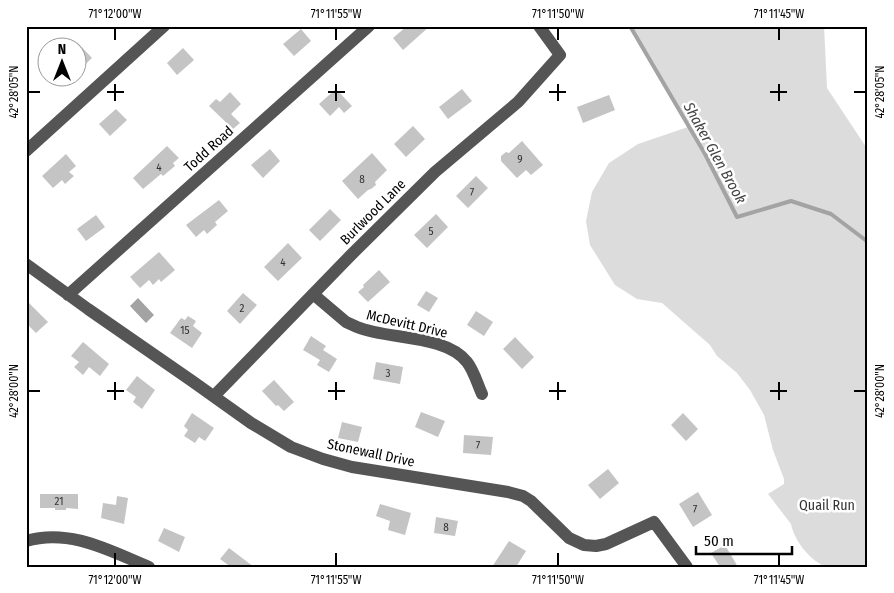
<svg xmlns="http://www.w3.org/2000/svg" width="894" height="593" font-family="'Fira Sans Condensed',sans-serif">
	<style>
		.green { fill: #dcdcdc }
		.water { fill: #a3a3a3 }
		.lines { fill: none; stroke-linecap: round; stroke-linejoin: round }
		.stream { stroke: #a3a3a3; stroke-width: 4 }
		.building { fill: #c4c4c4 }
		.minor { stroke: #555; stroke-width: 12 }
		.ticks { fill: none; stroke: #000; stroke-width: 2 }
		.labels { text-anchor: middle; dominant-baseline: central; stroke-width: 5; stroke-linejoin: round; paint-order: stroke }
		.number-label { font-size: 11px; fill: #313131 }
		.street-label { font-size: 14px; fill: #000; stroke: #fff }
		.park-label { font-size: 14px; fill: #333; stroke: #fff }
		.water-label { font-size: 15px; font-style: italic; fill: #444; stroke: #fff }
		.neatline { fill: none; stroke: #000; stroke-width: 2 }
		.ticks-label { font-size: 12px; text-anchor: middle; fill: #000 }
	</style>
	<rect width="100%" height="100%" fill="#fff"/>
	<!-- green -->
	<path class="green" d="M631 26H824L827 88 868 150V567C857 567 834 570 824 566 809 559 794 540 791 524L768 494 784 484V479L773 450 764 415 750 390 737 373 717 356 710 345 662 303 637 299 615 285 590 245 586 221 592 192 609 163 638 144 688 127Z"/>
	<!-- water -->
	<path class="water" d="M138 298 154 315 146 323 130 306Z"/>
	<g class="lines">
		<!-- stream -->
		<path class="stream" d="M630 26 705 154 737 217 791 201 831 214 868 242"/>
	</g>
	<!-- building -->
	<path class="building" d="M407 26H430L403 50 393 38Z
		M301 29 311 41 294 56 283 44Z
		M77 42 92 58 78 71V48Z
		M183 48 194 60 177 75 167 63Z
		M336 89 352 106 344 113 339 107 330 116 319 104Z
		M462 89 472 101 448 119 439 107Z
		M230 92 241 104 231 114 240 123 233 129 209 106 216 99 220 102Z
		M609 95 615 110 583 123 577 107Z
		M116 109 127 120 110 136 99 124Z
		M413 126 425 139 406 157 394 144Z
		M522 141 543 165 531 175 526 170 517 178 501 161V156L506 152 509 153Z
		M167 146 179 158 173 163 175 166 163 176 161 174 143 189 133 178Z
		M270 149 280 161 263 178 251 165Z
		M372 153 387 170 375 182 376 185 371 189 368 190 358 199 342 181Z
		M66 154 76 166 69 172 74 176 65 184 62 180 53 188 42 176Z
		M476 176 488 188 468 208 456 196Z
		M219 200 228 211 215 222 217 225 207 234 204 230 196 237 186 225Z
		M330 209 341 220 320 241 309 230Z
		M436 214 448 227 427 248 414 235Z
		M96 215 105 227 86 241 77 229Z
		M288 243 302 258 278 281 264 267Z
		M159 252 175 270 161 282 159 279 153 285 149 280 140 288 130 277Z
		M379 270 390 282 368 302 358 292 364 287 363 285Z
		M426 291 438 298 429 312 417 305Z
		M243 293 257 305 240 324 227 311Z
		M26 300 48 322 36 333 26 323Z
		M476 311 493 322 484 336 467 325Z
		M188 316 196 321 193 326 202 333 192 348 170 333 181 318 185 320Z
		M311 336 326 346 323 350 337 359 329 372 317 365 320 360 303 350Z
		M515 337 534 357 522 369 503 349Z
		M83 342 109 364 100 376 89 367 83 375 74 367 79 362 71 356Z
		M376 362 403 367 400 384 373 379Z
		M137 376 155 390 142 409 133 402 136 397 126 390Z
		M274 380 294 402 284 411 278 405 276 406 262 391Z
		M421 412 445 421 438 437 415 427Z
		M192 413 214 428 205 441 199 437 195 443 184 436 188 430 184 426Z
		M683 413 698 429 686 441 671 425Z
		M342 422 362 427 358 442 338 438Z
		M464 435 493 437 491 455 463 453Z
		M608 469 619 483 600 499 588 485Z
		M698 492 712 515 693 527 679 504Z
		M40 494H78V509L66 508V510H55V508H40Z
		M117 496 128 498 124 524 101 518 103 503 116 505Z
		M380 504 411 513 405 535 388 530 390 521 376 516Z
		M436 517 458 521 455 536 434 533Z
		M164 528 185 537 179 552 158 541Z
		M509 541 526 551 516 567H492Z
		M725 545 738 567H720L711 553Z
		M229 548 254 567H231L220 559Z"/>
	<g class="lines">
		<!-- minor -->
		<path class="minor" d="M26 151 164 26
			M26 264 88 309 192 381 251 423 291 447 323 459 352 467 508 492 523 496 531 501 569 538 584 545 596 546 606 544 654 522 687 567
			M313 294 346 322 357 327C388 340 445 334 467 362 474 371 477 383 482 394
			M68 295 369 26
			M214 396 350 256 435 172 518 102 560 55 539 26
			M26 541C70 528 110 551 149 567"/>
	</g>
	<!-- ticks -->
	<path class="ticks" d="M115 28V40M336 28V40M558 28V40M779 28V40M115 84V101M336 84V101M558 84V101M779 84V101M28 92H40M107 92H124M328 92H345M549 92H566M770 92H787M854 92H866M115 382V400M336 382V400M558 382V400M779 382V400M28 391H40M107 391H124M328 391H345M549 391H566M770 391H787M854 391H866M115 553V566M336 553V566M558 553V566M779 553V566"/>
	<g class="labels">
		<!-- number labels -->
		<g class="number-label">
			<text x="520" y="159">9</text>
			<text x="159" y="167">4</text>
			<text x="362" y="179">8</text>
			<text x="472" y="192">7</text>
			<text x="431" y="231">5</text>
			<text x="283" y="262">4</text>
			<text x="242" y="308">2</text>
			<text x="185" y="330">15</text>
			<text x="388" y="373">3</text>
			<text x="478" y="445">7</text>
			<text x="59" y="501">21</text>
			<text x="695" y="509">7</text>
			<text x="446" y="527">8</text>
		</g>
		<!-- street labels -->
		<g class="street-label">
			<text transform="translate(209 149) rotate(-42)">Todd Road</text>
			<text transform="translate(373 212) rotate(-45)">Burlwood Lane</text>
			<text transform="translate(407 324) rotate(13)">McDevitt Drive</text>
			<text transform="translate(371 453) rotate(12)">Stonewall Drive</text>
		</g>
		<!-- park labels -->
		<g class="park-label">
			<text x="827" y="505">Quail Run</text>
		</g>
		<!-- water labels -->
		<g class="water-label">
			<text transform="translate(715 153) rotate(61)">Shaker Glen Brook</text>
		</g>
	</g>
	<!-- border -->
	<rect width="894" height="593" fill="none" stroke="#ffffff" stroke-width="55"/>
	<!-- north arrow -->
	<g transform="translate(62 62)"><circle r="24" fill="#ffffff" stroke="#999999"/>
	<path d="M0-4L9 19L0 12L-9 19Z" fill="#000000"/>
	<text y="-8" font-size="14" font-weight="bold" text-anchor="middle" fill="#000000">N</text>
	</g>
	<!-- scale -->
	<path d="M696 546v8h96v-8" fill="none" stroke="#000000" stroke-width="2.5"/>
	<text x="704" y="546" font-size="15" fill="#000000" stroke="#ffffff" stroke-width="4" paint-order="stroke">50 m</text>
	<rect x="28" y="28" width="838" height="538" class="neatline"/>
	<g class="ticks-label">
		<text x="115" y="18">71°12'00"W</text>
		<text x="336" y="18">71°11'55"W</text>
		<text x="558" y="18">71°11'50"W</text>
		<text x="779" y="18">71°11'45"W</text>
		<text transform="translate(14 92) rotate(-90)" y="4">42°28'05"N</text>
		<text transform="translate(880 92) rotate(-90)" y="4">42°28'05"N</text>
		<text transform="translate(14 391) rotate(-90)" y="4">42°28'00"N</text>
		<text transform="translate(880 391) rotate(-90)" y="4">42°28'00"N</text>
		<text x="115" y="584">71°12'00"W</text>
		<text x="336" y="584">71°11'55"W</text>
		<text x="558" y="584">71°11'50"W</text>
		<text x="779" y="584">71°11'45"W</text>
	</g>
</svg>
